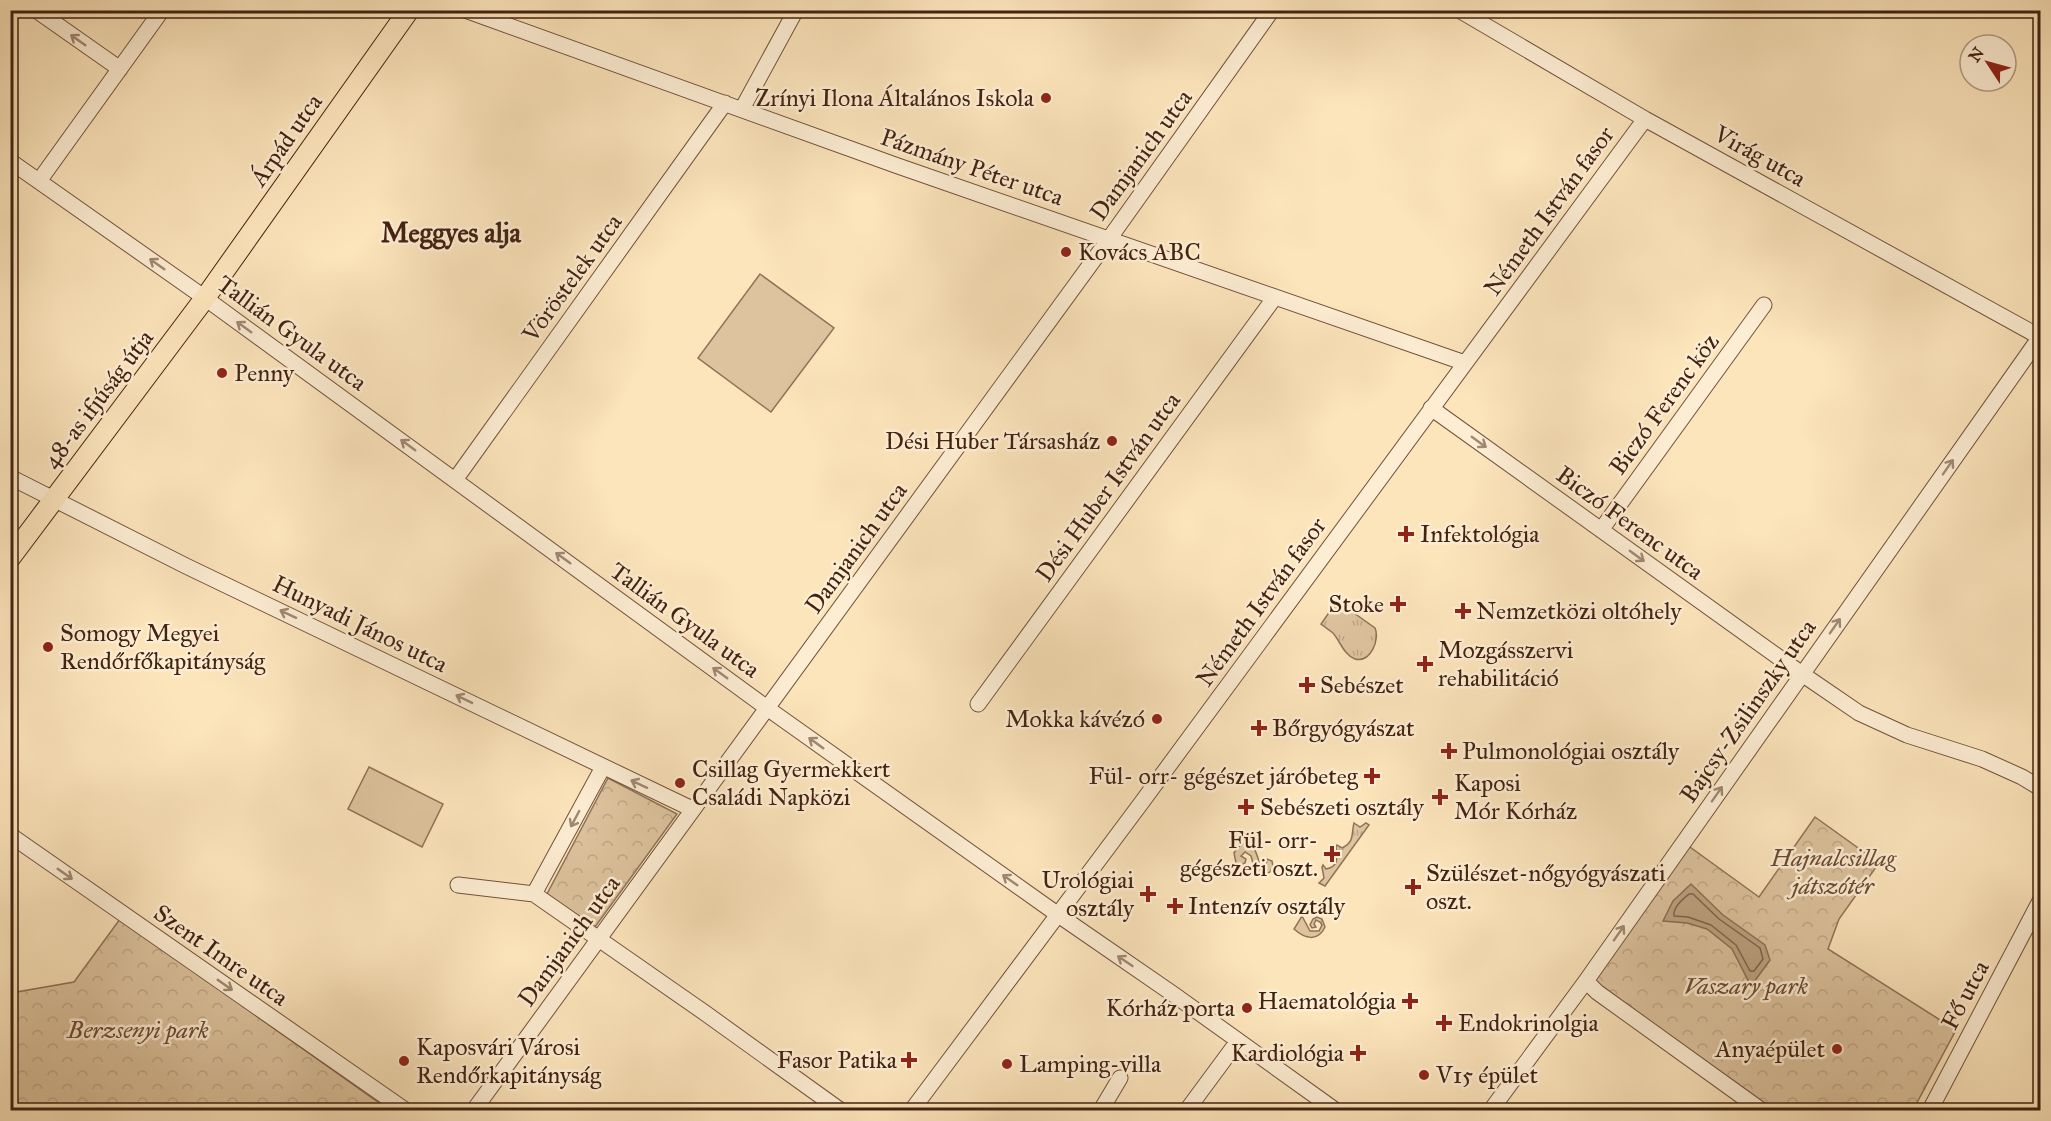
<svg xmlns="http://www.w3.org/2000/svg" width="2051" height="1121" font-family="'IM FELL Great Primer',serif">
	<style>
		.grass { fill: url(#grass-tufts); stroke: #907258; stroke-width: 1.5 }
		.park { fill: url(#park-crowns); stroke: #907258; stroke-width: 1.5 }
		.garden { fill: #ddc39e; stroke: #907258; stroke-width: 1.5 }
		.water { fill: #bda281; stroke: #8c6f54; stroke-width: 1.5 }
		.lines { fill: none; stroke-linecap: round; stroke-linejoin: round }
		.shore { stroke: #806249; stroke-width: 1.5 }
		.minor-casing { stroke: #71523c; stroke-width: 17 }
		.major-casing { stroke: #432211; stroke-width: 22 }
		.minor { stroke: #fdedd3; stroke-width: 15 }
		.major { stroke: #fce4bb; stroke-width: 20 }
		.oneway { stroke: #a08872 }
		.poi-dot { fill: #8f2418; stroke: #fdedd3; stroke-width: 2 }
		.labels { text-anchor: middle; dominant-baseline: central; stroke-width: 5; stroke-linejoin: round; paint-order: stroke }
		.poi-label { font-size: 24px; fill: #432211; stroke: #fdedd3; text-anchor: start }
		.street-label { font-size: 24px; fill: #432211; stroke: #fdedd3 }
		.park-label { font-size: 24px; font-style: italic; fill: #6a4a34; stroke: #fdedd3 }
		.quarter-label { font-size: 27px; font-weight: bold; fill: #432211; stroke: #fdedd3 }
	</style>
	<defs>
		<pattern id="grass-tufts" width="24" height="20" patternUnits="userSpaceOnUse" patternTransform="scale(1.5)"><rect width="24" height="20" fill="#ddc39e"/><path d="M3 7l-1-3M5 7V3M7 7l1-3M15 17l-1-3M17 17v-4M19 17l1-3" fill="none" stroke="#bfa787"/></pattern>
		<pattern id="park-crowns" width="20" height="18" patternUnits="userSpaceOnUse" patternTransform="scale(1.5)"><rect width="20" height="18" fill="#ddc39e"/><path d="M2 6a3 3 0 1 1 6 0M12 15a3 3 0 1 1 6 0" fill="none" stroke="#bfa787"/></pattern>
	</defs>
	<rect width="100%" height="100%" fill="#fce4bb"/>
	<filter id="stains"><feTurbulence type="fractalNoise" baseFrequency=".00333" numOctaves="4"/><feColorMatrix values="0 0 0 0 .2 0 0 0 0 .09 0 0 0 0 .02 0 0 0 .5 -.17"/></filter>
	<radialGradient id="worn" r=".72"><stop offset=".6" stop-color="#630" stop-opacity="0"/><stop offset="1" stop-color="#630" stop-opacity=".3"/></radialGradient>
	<!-- grass -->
	<path class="grass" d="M1337 601 1375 628C1380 639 1371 663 1355 659 1344 655 1340 641 1333 633 1329 630 1325 627 1321 624Z
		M1354 823 1360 827 1366 823 1369 825 1325 886 1319 883 1324 878 1322 867 1323 865 1326 869C1339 867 1337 857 1336 847L1337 845 1342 848C1355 842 1351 834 1354 823Z
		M1243 844C1258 845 1256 856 1261 867L1266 865 1267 859 1272 861 1273 866 1270 872 1263 875 1255 871 1251 856 1245 852 1241 856 1246 859 1245 863 1241 865 1236 863 1234 853 1238 847Z
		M1302 916 1310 931H1319L1322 925 1320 922 1316 920 1314 924 1316 927 1312 928 1310 925 1313 919 1317 917 1322 919 1325 927C1318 942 1305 939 1294 929Z"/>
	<!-- park -->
	<path class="park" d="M608 778 677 814 595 927 547 894Z
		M1815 817 1879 863 1839 919 1828 949 1956 1030 1913 1110H1764L1586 981 1683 842 1759 897Z
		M120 919 389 1110H11V993L74 982Z"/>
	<!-- garden -->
	<path class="garden" d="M760 274 834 328 771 412 698 358Z
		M369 767 443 804 422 847 348 809Z"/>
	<!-- water -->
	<path class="water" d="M1691 884 1723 915 1765 945 1770 960 1751 986 1732 949 1707 929 1687 923 1663 921 1673 901Z"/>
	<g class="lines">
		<!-- shore -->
		<path class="shore" d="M1689 894H1693L1719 919 1760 948 1763 959 1754 971H1750L1736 945 1711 925 1688 917 1674 916C1673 907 1682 900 1689 894Z"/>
		<defs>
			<path id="minor" d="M36 10 120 69
				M465 10 898 166 1465 363
				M1459 10 1645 119 2040 337
				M742 109 796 10
				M10 161 205 298 767 708 1057 914 1173 994 1335 1110
				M39 181 162 10
				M1431 408 1802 674 1859 713 1907 735 1982 759 2022 777 2040 788
				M10 477 186 566 692 809
				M455 480 725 103
				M1601 530 1764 305
				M978 704 1275 297
				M10 835 405 1110
				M458 885 534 894 705 1013 840 1110
				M534 894 603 767
				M1586 981 1597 992 1761 1110
				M474 1110 1109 239 1272 10
				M912 1110 1142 802 1645 119
				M1101 1110 1120 1078
				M1187 1110 1238 1041
				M1491 1110 1586 981 2040 337
				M1930 1110 2040 901"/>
			<path id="major" d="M10 558 205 298 409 10"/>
		</defs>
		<!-- minor casing -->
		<use href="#minor" class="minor-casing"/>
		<!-- major casing -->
		<use href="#major" class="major-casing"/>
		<!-- minor -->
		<use href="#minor" class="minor"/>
		<!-- major -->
		<use href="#major" class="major"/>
	</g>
	<!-- one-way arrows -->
	<defs><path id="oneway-shaft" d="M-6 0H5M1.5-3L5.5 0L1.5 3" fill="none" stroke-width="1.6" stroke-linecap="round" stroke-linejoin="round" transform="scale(1.5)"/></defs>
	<g class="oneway">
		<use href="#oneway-shaft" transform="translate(78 40) rotate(-145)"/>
		<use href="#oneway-shaft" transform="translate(157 264) rotate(-145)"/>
		<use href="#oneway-shaft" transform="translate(244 327) rotate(-144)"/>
		<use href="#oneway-shaft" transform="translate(1479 442) rotate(36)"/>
		<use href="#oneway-shaft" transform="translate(408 445) rotate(-144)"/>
		<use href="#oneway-shaft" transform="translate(1948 467) rotate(-55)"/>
		<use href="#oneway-shaft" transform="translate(1637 556) rotate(36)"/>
		<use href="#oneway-shaft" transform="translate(563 558) rotate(-144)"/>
		<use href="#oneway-shaft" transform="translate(288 614) rotate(-155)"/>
		<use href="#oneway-shaft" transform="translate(1835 626) rotate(-55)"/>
		<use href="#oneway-shaft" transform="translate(720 673) rotate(-144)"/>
		<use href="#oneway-shaft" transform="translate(464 699) rotate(-154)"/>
		<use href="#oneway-shaft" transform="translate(816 743) rotate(-144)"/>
		<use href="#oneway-shaft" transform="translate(639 784) rotate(-155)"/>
		<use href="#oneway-shaft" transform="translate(1717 794) rotate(-55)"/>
		<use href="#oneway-shaft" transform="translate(575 819) rotate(118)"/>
		<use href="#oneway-shaft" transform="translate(65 874) rotate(35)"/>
		<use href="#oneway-shaft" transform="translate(1010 880) rotate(-145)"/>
		<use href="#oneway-shaft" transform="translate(1619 933) rotate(-55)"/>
		<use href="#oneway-shaft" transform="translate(1125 961) rotate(-146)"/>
		<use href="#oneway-shaft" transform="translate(225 985) rotate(35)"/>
	</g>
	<!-- markers -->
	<g class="poi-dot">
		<circle cx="1046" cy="98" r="6"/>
		<circle cx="1066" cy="252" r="6"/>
		<circle cx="222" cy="373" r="6"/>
		<circle cx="1112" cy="441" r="6"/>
		<path d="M1403 525h6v6h6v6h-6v6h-6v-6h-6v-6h6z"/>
		<path d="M1395 595h6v6h6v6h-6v6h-6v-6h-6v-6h6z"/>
		<path d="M1460 602h6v6h6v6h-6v6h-6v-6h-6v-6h6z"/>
		<circle cx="48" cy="647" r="6"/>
		<path d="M1422 655h6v6h6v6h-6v6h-6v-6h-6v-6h6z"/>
		<path d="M1304 676h6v6h6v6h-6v6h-6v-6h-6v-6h6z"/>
		<circle cx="1157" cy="719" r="6"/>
		<path d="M1256 719h6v6h6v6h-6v6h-6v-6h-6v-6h6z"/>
		<path d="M1446 742h6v6h6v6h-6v6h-6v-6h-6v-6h6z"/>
		<path d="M1369 767h6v6h6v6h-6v6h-6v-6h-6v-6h6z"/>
		<circle cx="680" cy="783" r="6"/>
		<path d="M1437 788h6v6h6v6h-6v6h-6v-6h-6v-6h6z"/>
		<path d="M1243 798h6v6h6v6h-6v6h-6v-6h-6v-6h6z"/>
		<path d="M1329 845h6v6h6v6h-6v6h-6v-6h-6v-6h6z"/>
		<path d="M1410 878h6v6h6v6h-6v6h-6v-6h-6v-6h6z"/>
		<path d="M1145 885h6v6h6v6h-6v6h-6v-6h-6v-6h6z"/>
		<path d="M1172 897h6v6h6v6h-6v6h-6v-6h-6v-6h6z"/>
		<path d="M1407 992h6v6h6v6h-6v6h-6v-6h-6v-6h6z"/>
		<circle cx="1247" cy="1008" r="6"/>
		<path d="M1441 1014h6v6h6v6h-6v6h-6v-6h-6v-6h6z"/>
		<circle cx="1837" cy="1049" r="6"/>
		<path d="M1355 1044h6v6h6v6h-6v6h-6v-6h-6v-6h6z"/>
		<path d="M906 1051h6v6h6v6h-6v6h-6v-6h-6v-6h6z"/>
		<circle cx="404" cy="1061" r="6"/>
		<circle cx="1007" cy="1064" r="6"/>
		<circle cx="1424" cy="1075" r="6"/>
	</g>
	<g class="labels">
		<!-- poi labels -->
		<g class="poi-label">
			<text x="1034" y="98" text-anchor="end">Zrínyi Ilona Általános Iskola</text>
			<text x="1078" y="252">Kovács ABC</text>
			<text x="234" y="373">Penny</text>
			<text x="1100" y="441" text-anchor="end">Dési Huber Társasház</text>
			<text x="1420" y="534">Infektológia</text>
			<text x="1384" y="604" text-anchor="end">Stoke</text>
			<text x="1476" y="611">Nemzetközi oltóhely</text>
			<text x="60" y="633">Somogy Megyei<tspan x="60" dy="28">Rendőrfőkapitányság</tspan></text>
			<text x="1438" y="650">Mozgásszervi<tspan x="1438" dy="28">rehabilitáció</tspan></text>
			<text x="1320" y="685">Sebészet</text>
			<text x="1145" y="719" text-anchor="end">Mokka kávézó</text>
			<text x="1272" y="728">Bőrgyógyászat</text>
			<text x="1462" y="751">Pulmonológiai osztály</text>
			<text x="692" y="769">Csillag Gyermekkert<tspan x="692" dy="28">Családi Napközi</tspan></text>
			<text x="1358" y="776" text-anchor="end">Fül- orr- gégészet járóbeteg</text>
			<text x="1454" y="783">Kaposi<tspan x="1454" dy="28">Mór Kórház</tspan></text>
			<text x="1260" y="807">Sebészeti osztály</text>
			<text x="1318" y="840" text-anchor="end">Fül- orr-<tspan x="1318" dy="28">gégészeti oszt.</tspan></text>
			<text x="1426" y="873">Szülészet-nőgyógyászati<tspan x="1426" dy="28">oszt.</tspan></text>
			<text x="1134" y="880" text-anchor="end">Urológiai<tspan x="1134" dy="28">osztály</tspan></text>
			<text x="1188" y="906">Intenzív osztály</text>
			<text x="1396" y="1001" text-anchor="end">Haematológia</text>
			<text x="1235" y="1008" text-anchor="end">Kórház porta</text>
			<text x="1458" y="1023">Endokrinolgia</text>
			<text x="416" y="1047">Kaposvári Városi<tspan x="416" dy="28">Rendőrkapitányság</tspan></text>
			<text x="1825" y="1049" text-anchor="end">Anyaépület</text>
			<text x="1344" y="1053" text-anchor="end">Kardiológia</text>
			<text x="897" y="1060" text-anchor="end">Fasor Patika</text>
			<text x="1019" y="1064">Lamping-villa</text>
			<text x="1436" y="1075">V15 épület</text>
		</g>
		<!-- street labels -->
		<g class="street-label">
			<text transform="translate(286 140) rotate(-55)">Árpád utca</text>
			<text transform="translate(1141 155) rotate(-54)">Damjanich utca</text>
			<text transform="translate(1760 156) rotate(29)">Virág utca</text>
			<text transform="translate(972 167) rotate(19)">Pázmány Péter utca</text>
			<text transform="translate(1549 211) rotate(-54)">Németh István fasor</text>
			<text transform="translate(572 278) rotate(-54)">Vöröstelek utca</text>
			<text transform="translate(292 333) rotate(36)">Tallián Gyula utca</text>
			<text transform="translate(98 399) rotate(-53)">48-as ifjúság útja</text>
			<text transform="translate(1664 404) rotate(-54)">Biczó Ferenc köz</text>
			<text transform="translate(1108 487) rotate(-54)">Dési Huber István utca</text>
			<text transform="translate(1630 523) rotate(36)">Biczó Ferenc utca</text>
			<text transform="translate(856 548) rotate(-54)">Damjanich utca</text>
			<text transform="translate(1261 602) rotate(-54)">Németh István fasor</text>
			<text transform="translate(685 620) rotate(36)">Tallián Gyula utca</text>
			<text transform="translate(360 624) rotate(26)">Hunyadi János utca</text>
			<text transform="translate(1748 711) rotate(-55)">Bajcsy-Zsilinszky utca</text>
			<text transform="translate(569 941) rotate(-54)">Damjanich utca</text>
			<text transform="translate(221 955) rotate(35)">Szent Imre utca</text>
			<text transform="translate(1965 995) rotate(-62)">Fő utca</text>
		</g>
		<!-- park labels -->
		<g class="park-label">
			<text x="1833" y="858">Hajnalcsillag<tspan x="1833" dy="28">játszótér</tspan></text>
			<text x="1746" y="986">Vaszary park</text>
			<text x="138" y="1030">Berzsenyi park</text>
		</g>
		<!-- quarter labels -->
		<g class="quarter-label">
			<text x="451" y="232">Meggyes alja</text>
		</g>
	</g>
	<!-- margin -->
	<rect width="2051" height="1121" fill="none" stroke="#fce4bb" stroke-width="36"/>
	<rect x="12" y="12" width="2027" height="1097" fill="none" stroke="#432211" stroke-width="3"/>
	<rect x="18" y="18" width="2015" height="1085" fill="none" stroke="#432211" stroke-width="1.5"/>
	<!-- north arrow -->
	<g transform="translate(1988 63) rotate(306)"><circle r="28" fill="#fdedd3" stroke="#b39c85" stroke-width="1.5"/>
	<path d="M0-4.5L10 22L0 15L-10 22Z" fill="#8f2418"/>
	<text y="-9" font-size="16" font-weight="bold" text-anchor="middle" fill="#432211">N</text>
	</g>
	<rect width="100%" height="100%" filter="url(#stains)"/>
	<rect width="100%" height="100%" fill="url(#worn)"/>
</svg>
